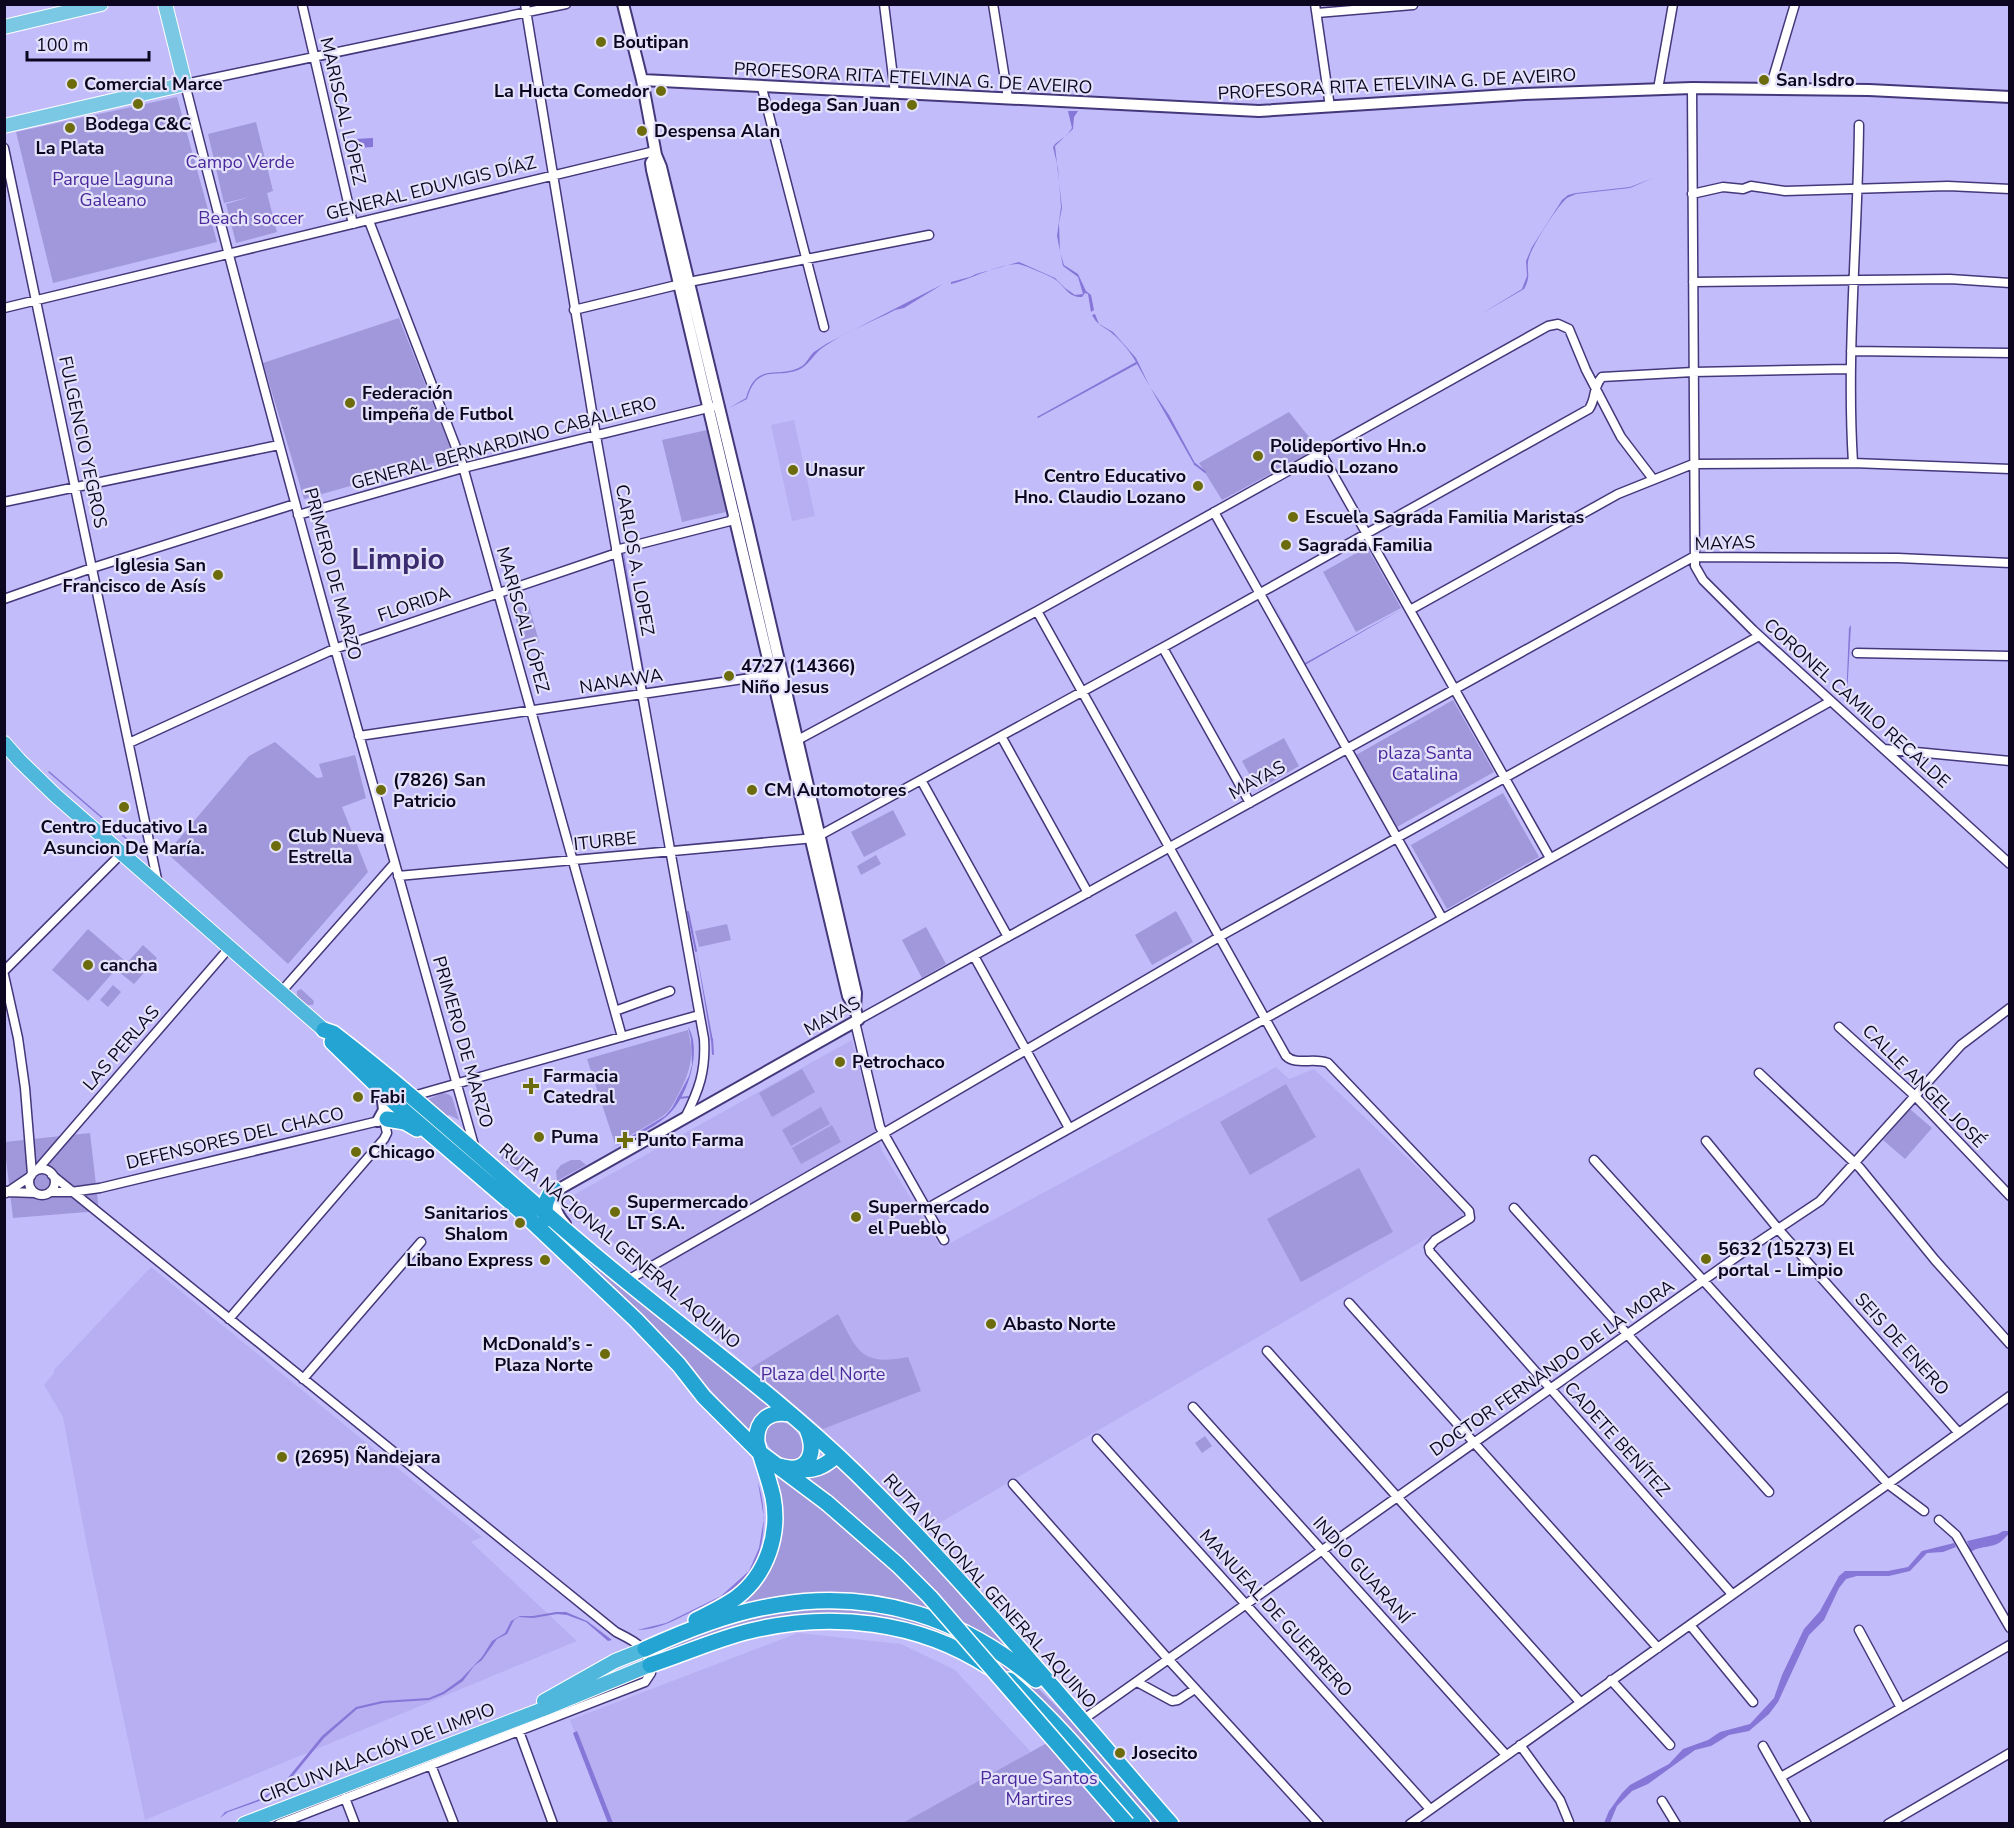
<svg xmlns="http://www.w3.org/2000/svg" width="2014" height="1828" font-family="'Nunito Sans',sans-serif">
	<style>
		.built { fill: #b7aff2 }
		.green { fill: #a098db }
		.water { fill: #8676d7 }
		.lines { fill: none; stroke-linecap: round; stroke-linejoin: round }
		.stream { stroke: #8676d7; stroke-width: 2 }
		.minor-casing { stroke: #44377a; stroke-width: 11 }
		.tertiary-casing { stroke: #44377a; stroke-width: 14 }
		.primary-casing { stroke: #fff; stroke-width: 16 }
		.trunk-casing { stroke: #fff; stroke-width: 16 }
		.motorway-casing { stroke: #fff; stroke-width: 18 }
		.minor { stroke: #fff; stroke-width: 8 }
		.tertiary { stroke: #fff; stroke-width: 10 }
		.primary { stroke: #7bc8e5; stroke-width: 14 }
		.trunk { stroke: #4fb6dc; stroke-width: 14 }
		.motorway { stroke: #23a4d3; stroke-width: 15 }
		.motorway-bridge-casing { stroke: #fff; stroke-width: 18; stroke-linecap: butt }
		.motorway-bridge { stroke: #23a4d3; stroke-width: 15 }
		.poi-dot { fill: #6d6c0c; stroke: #e4e2fa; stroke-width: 2 }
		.labels { text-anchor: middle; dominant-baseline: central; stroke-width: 4.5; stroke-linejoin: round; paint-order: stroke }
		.poi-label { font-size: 18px; font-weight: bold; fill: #0c0621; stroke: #e4e2fa; text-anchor: start }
		.street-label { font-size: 18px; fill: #0c0621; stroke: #e4e2fa }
		.park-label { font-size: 18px; fill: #4a299b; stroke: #e4e2fa }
		.town-label { font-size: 30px; font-weight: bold; fill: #3a2c6e; stroke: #e4e2fa }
	</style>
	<rect width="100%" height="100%" fill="#c2bcfa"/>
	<!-- built -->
	<path class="built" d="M794 420 815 516 792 521 771 425Z
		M852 1040 882 1151 941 1248 1276 1067 1289 1079 1314 1069 1467 1215 929 1529 653 1281 568 1198Z
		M151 1267 482 1537 471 1542 577 1641 145 1820 87 1546 63 1417 44 1385 54 1373V1370Z
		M798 1633 901 1644 955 1670 1032 1753 909 1823H610L570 1720Z"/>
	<!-- green -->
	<path class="green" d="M177 97 217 242 53 283 16 132Z
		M256 122 273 191 267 193 277 232 236 243 226 204 250 197 224 203 208 134Z
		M399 318 454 457 304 499 263 363Z
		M1289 412 1318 448 1222 500 1199 463Z
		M707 430 726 512 682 522 662 440Z
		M1367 547 1401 608 1356 632 1323 572Z
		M529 605 539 642 523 646 513 609Z
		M1453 700 1494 772 1397 827 1356 755Z
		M1284 738 1299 766 1258 790 1242 761Z
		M275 742 317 778 323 777 319 764 355 755 366 798 342 807 368 872 288 964 167 853 249 756Z
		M1503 793 1539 857 1447 909 1411 845Z
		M893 810 906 835 864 857 851 832Z
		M876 855 881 864 861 875 857 866Z
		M1176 911 1193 942 1152 965 1135 935Z
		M727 924 731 940 699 947 695 931Z
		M926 927 946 964 922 978 902 940Z
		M88 929 124 960 88 1001 52 970Z
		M143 945 157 958 134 984 119 972Z
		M113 985 121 992 108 1007 100 1000Z
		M301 989 314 1001 313 1005H307L297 996V991Z
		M688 1030C695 1058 690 1072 677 1097 673 1104 670 1111 663 1116 648 1126 630 1135 615 1144L587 1059Z
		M802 1069 815 1092 772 1117 759 1093Z
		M1286 1084 1316 1137 1250 1175 1220 1122Z
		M442 1093 448 1094 452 1097 459 1120 449 1115 445 1117 430 1104 429 1099Z
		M821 1107 830 1124 791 1146 782 1130Z
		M1910 1109 1932 1128 1905 1159 1883 1140Z
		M832 1125 841 1142 801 1164 792 1148Z
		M90 1133 99 1211 13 1218 4 1142Z
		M508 1151 524 1161 523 1175 501 1158 504 1152Z
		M571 1160H580L586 1165 557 1181 556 1171 561 1165Z
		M1359 1168 1393 1232 1301 1282 1267 1219Z
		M555 1228 771 1407 757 1415 749 1432C717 1399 688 1363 656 1329 623 1296 589 1265 556 1232Z
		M838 1314C858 1352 861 1366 908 1357L921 1391 823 1429 751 1368Z
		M779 1420C794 1425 803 1437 806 1452L797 1461C780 1460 762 1448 765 1429L772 1422Z
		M1205 1436 1212 1446 1202 1453 1195 1443Z
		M839 1465 874 1497 1020 1657 962 1624 806 1479 807 1478 829 1473Z
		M774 1475 825 1511 903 1579 937 1615 762 1601 745 1604 726 1610 760 1578Z
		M837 1606 894 1613 952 1632 969 1651 856 1617 655 1655V1652L679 1640 763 1613Z
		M981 1644 1037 1687 1075 1725 1162 1823H1149Z
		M642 1676 643 1679 270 1823 262 1824Z
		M1047 1743 1118 1824H901Z"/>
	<!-- water -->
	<path class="water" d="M1068 111H1078L1074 117 1073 129 1055 146 1062 208 1059 223 1060 252 1064 265 1078 274 1086 291 1091 295 1094 310 1091 312 1088 294 1085 293 1082 297C1069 298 1065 287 1056 280 1051 276 1024 265 1018 264 997 264 972 279 951 284V282L970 277 976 274 1019 262 1055 278 1065 288 1075 295 1083 294 1078 277 1063 266 1057 236 1061 207 1058 168 1053 147 1055 144 1067 135 1072 128Z
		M373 138V147L356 148 355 139Z
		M1653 178 1630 188 1576 194C1572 196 1567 197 1564 201 1555 210 1529 250 1528 262 1527 274 1531 276 1524 289L1481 314 1522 289 1527 276 1526 261 1532 247 1562 200 1568 195 1576 193 1630 187Z
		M943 284 904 308 895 310C872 322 847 331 825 346 815 352 810 363 802 368 779 381 758 361 747 399L729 408 746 398C756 360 779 380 802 366 807 363 809 356 814 352 818 349 822 347 826 344Z
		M1095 314 1099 324 1113 332 1136 358 1150 387 1169 415 1196 465 1195 466 1137 364 1038 418 1037 417 1136 362C1131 353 1122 342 1114 335 1105 326 1099 328 1092 315Z
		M623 554H624L647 688H646Z
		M1268 594 1305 663 1404 608 1305 665Z
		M1851 625 1847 695 1856 700 1857 702 1854 705 1846 700 1849 628Z
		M1759 642 1823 700 1758 643 1628 715Z
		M49 771 144 853 143 854 48 772Z
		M696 949 713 1041H711Z
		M688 1027C703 1050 687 1099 667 1116 651 1130 628 1139 610 1149L665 1116 672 1108 689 1076 692 1065 691 1039Z
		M758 1483C767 1509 766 1549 750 1572 736 1591 713 1601 693 1611 675 1620 658 1630 637 1630L666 1623 721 1596 749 1571 759 1548 764 1518Z
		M2003 1531H2009V1534C2005 1537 2002 1542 1997 1544 1988 1548 1979 1546 1971 1552L1967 1541 1998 1534Z
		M1954 1543 1956 1547 1943 1552 1927 1553 1910 1571 1889 1576H1857L1846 1579 1839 1588 1824 1620 1809 1635 1778 1702 1769 1714 1749 1731 1729 1735 1711 1746 1695 1750 1648 1784 1632 1791 1617 1806 1610 1823H1604L1609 1811 1622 1793 1630 1785 1669 1764 1683 1749 1708 1740 1720 1732 1750 1724 1774 1698 1782 1675 1804 1629 1820 1611 1839 1576 1845 1571H1888L1908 1567 1922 1551Z
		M556 1612H566L587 1621 612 1640 608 1641 586 1622 567 1615 557 1614 533 1618 519 1617 514 1620 507 1634 497 1639 482 1660 474 1666 463 1681 444 1694 429 1700 383 1703 357 1709 324 1738 283 1788 271 1793 265 1799 228 1812 220 1818 225 1812 260 1799 282 1785 322 1736 356 1707 382 1701 429 1698 443 1692 461 1679 482 1657 492 1641 505 1633 511 1621 520 1616H533Z
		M577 1731 613 1823H608L573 1733Z"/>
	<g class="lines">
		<!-- stream -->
		<path class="stream" d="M1195 464 1205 472
			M688 912 696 951
			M712 1039 713 1054
			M679 1098 688 1097"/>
		<defs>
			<path id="minor" d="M302 4 353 224
				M525 4 596 436 704 1039C706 1071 699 1090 685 1118
				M884 4 895 93
				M993 4 1008 98
				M1315 4 1330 107
				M1317 13 1413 5
				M762 88 824 327
				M1692 88 1695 566 1703 580 1753 630 2010 864
				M1770 88 1795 4
				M1658 89 1673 4
				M4 148 158 884
				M1692 194 1723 187 1743 189 1751 186 1785 191 1948 186 2010 189
				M369 221 462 463 622 1037
				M1693 282 1950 279 2010 283
				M4 308 655 151
				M574 310 689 282 929 235
				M1851 351 2010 353
				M1321 453 1550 858
				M1853 463C1846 350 1858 238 1859 125
				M4 502 279 445
				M1214 512 1442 918
				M298 515 463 468 712 407
				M616 550 730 521 735 515
				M4 599 92 568 295 504
				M1410 610 1618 494 1693 464 1853 463 2010 469
				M1037 611 1286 1056C1296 1066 1314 1057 1328 1063L1469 1211 1470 1218 1435 1240 1429 1247 1430 1252 1732 1594
				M1163 648 1250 803
				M1857 653 2010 656
				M359 736 777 674
				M1001 736 1088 893
				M794 742 1037 611 1548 326 1558 324 1569 329 1586 370 1621 437 1653 479
				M129 743 334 649 617 553
				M1884 749 2010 761
				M921 780 1008 937
				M398 876 815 838 1171 643 1589 409C1597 397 1592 388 1602 377L1693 372 1849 369
				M974 956 1069 1128
				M4 971 122 853
				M4 975 18 1038 25 1088 32 1174
				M281 992 394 864
				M615 1011 670 991
				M858 1020 1693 557 1898 558 2010 563
				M855 1022 880 1127 944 1240
				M1839 1027 1915 1096 2010 1196
				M1759 1073 1860 1168 1935 1260 2010 1344
				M413 1096 699 1015
				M1706 1141 1779 1230 1958 1432
				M475 1149C376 795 275 441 185 84L566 4
				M1594 1160 1888 1484 1924 1511
				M29 1182a13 13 0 1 1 26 0a13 13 0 1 1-26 0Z
				M37 1170 230 947
				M52 1175 616 1632C638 1643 648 1647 651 1673L645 1682 279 1824
				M4 1190 7 1192 35 1193
				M50 1192H71L100 1188 383 1120
				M6 1193 31 1176
				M1514 1208 1769 1492
				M926 1209 1831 701
				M626 1281 884 1133 1226 933 1759 636
				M1349 1303 1658 1648
				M229 1319 384 1139 387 1133 384 1120
				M1267 1351 1580 1702
				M303 1379 421 1242
				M1193 1407 1506 1755
				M1097 1439 1430 1809
				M1013 1484 1168 1659 1319 1824
				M1939 1520 1956 1535 2010 1628
				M1690 1625 1753 1702
				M1859 1630 1901 1708
				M1611 1680 1670 1745
				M1137 1682 1172 1701 1178 1700 1195 1689
				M1081 1721 1742 1253 1820 1201 1961 1045 2010 1008
				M519 1731 553 1824
				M1520 1745 1560 1800 1569 1822
				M1763 1746 1807 1824
				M431 1765 454 1824
				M1781 1777 2010 1645
				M345 1798 355 1824
				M1662 1801 1676 1824
				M1410 1824 1888 1484 2010 1396
				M1888 1824 2010 1753"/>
			<path id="tertiary" d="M623 4 642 80 656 155 661 167 747 523 856 993 855 1008
				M642 80 1259 111 1524 94 1692 88 1869 90 2010 97
				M378 1121 384 1110 382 1093
				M565 1224C554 1211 552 1202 561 1188L858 1020 855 1008 848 996 652 170 651 163 656 155"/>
			<path id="primary" d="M4 27 101 4
				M4 126 185 84 165 4"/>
			<path id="trunk" d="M4 743 19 760 55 795 324 1030
				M544 1701 615 1661 645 1649
				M244 1824 546 1708 650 1665"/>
			<path id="motorway" d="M324 1030 333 1033C427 1105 512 1187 603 1262 687 1332 778 1397 857 1474 969 1584 1068 1706 1171 1824
				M332 1042 396 1104 524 1214 636 1320 679 1365 704 1397 759 1452 827 1503
				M387 1119 405 1122 417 1129
				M547 1219C543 1207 546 1198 554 1189
				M779 1466C809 1475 817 1453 807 1429
				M795 1469C813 1472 824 1467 837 1455
				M696 1620C710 1613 725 1606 737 1597 767 1574 780 1534 773 1497 769 1479 762 1461 757 1443 755 1421 769 1410 790 1414
				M645 1649C687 1630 732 1612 778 1605 874 1589 963 1618 1036 1680
				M650 1665C684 1654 716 1639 750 1631 831 1611 919 1621 989 1667
				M1009 1680C1058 1722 1100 1775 1143 1824"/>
		</defs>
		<!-- minor casing -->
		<use href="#minor" class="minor-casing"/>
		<!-- tertiary casing -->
		<use href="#tertiary" class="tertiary-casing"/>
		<!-- primary casing -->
		<use href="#primary" class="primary-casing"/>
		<!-- trunk casing -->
		<use href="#trunk" class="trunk-casing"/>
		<!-- motorway casing -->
		<use href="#motorway" class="motorway-casing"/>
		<!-- minor -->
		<use href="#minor" class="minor"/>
		<!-- tertiary -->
		<use href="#tertiary" class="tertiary"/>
		<!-- primary -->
		<use href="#primary" class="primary"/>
		<!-- trunk -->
		<use href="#trunk" class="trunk"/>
		<!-- motorway -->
		<use href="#motorway" class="motorway"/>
		<defs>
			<path id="motorway-bridge" d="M827 1503 898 1565 930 1597 1127 1824"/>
		</defs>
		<!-- motorway-bridge casing -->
		<use href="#motorway-bridge" class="motorway-bridge-casing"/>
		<!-- motorway-bridge -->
		<use href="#motorway-bridge" class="motorway-bridge"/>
	</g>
	<!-- markers -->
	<g class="poi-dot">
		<circle cx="601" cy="42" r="6"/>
		<circle cx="1764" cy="80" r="6"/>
		<circle cx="72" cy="84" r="6"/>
		<circle cx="661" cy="91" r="6"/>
		<circle cx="138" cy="104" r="6"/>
		<circle cx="912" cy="105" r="6"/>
		<circle cx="70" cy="128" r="6"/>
		<circle cx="642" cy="131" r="6"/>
		<circle cx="350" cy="403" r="6"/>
		<circle cx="1258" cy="456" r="6"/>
		<circle cx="793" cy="470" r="6"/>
		<circle cx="1198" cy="486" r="6"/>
		<circle cx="1293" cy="517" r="6"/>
		<circle cx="1286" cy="545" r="6"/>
		<circle cx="218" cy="575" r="6"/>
		<circle cx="729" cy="676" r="6"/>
		<circle cx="381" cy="790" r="6"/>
		<circle cx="752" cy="790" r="6"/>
		<circle cx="124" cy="807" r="6"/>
		<circle cx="276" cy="846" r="6"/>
		<circle cx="88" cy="965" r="6"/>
		<circle cx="840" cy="1062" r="6"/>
		<path d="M528 1077h6v6h6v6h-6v6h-6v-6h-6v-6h6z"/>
		<circle cx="358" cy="1097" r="6"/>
		<circle cx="539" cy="1137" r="6"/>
		<path d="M622 1131h6v6h6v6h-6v6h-6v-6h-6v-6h6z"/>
		<circle cx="356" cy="1152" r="6"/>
		<circle cx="615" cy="1212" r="6"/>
		<circle cx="856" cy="1217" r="6"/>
		<circle cx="520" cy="1223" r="6"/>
		<circle cx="1706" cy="1259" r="6"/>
		<circle cx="545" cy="1260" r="6"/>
		<circle cx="991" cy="1324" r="6"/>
		<circle cx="605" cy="1354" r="6"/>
		<circle cx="282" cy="1457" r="6"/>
		<circle cx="1120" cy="1753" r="6"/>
	</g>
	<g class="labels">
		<!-- poi labels -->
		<g class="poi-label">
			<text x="613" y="42">Boutipan</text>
			<text x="1776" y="80">San Isdro</text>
			<text x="84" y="84">Comercial Marce</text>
			<text x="649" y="91" text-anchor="end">La Hucta Comedor</text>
			<text x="900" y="105" text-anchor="end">Bodega San Juan</text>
			<text x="138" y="124" text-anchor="middle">Bodega C&amp;C</text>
			<text x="654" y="131">Despensa Alan</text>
			<text x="70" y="148" text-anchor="middle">La Plata</text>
			<text x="362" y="393">Federación<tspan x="362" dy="21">limpeña de Futbol</tspan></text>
			<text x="1270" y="446">Polideportivo Hn.o<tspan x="1270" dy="21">Claudio Lozano</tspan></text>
			<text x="805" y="470">Unasur</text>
			<text x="1186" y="476" text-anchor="end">Centro Educativo<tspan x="1186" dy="21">Hno. Claudio Lozano</tspan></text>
			<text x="1305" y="517">Escuela Sagrada Familia Maristas</text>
			<text x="1298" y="545">Sagrada Familia</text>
			<text x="206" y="565" text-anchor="end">Iglesia San<tspan x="206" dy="21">Francisco de Asís</tspan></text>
			<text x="741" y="666">4727 (14366)<tspan x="741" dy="21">Niño Jesus</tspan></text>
			<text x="393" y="780">(7826) San<tspan x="393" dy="21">Patricio</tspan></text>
			<text x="764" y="790">CM Automotores</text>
			<text x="124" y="827" text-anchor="middle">Centro Educativo La<tspan x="124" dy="21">Asuncion De María.</tspan></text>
			<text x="288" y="836">Club Nueva<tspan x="288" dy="21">Estrella</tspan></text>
			<text x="100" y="965">cancha</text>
			<text x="852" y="1062">Petrochaco</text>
			<text x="543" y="1076">Farmacia<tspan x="543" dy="21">Catedral</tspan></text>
			<text x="370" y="1097">Fabi</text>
			<text x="551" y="1137">Puma</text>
			<text x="637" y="1140">Punto Farma</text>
			<text x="368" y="1152">Chicago</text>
			<text x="627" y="1202">Supermercado<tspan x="627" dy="21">LT S.A.</tspan></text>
			<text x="868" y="1207">Supermercado<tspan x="868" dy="21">el Pueblo</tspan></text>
			<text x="508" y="1213" text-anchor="end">Sanitarios<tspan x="508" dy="21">Shalom</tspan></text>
			<text x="1718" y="1249">5632 (15273) El<tspan x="1718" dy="21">portal - Limpio</tspan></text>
			<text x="533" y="1260" text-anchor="end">Libano Express</text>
			<text x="1003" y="1324">Abasto Norte</text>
			<text x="593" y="1344" text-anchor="end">McDonald’s -<tspan x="593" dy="21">Plaza Norte</tspan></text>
			<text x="294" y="1457">(2695) Ñandejara</text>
			<text x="1132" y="1753">Josecito</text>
		</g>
		<!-- street labels -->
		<g class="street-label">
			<text transform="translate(913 78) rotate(3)">PROFESORA RITA ETELVINA G. DE AVEIRO</text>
			<text transform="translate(1397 84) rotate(-3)">PROFESORA RITA ETELVINA G. DE AVEIRO</text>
			<text transform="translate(343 111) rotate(77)">MARISCAL LÓPEZ</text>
			<text transform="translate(431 188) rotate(-14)">GENERAL EDUVIGIS DÍAZ</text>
			<text transform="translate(83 442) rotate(78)">FULGENCIO YEGROS</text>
			<text transform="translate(504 443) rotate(-15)">GENERAL BERNARDINO CABALLERO</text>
			<text transform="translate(1725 543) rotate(-2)">MAYAS</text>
			<text transform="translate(635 560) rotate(80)">CARLOS A. LOPEZ</text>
			<text transform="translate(333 574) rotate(75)">PRIMERO DE MARZO</text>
			<text transform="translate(414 604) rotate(-19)">FLORIDA</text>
			<text transform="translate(523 620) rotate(74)">MARISCAL LÓPEZ</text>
			<text transform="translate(621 681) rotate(-9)">NANAWA</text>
			<text transform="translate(1857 703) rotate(42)">CORONEL CAMILO RECALDE</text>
			<text transform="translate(1257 780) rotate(-29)">MAYAS</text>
			<text transform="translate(605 841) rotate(-6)">ITURBE</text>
			<text transform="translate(832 1016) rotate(-29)">MAYAS</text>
			<text transform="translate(463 1042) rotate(74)">PRIMERO DE MARZO</text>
			<text transform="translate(121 1048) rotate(-49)">LAS PERLAS</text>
			<text transform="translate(1924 1086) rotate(45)">CALLE ANGEL JOSÉ</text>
			<text transform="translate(235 1138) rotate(-13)">DEFENSORES DEL CHACO</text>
			<text transform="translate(620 1246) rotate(40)">RUTA NACIONAL GENERAL AQUINO</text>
			<text transform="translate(1902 1344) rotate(48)">SEIS DE ENERO</text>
			<text transform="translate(1552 1368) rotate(-35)">DOCTOR FERNANDO DE LA MORA</text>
			<text transform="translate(1617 1439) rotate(48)">CADETE BENÍTEZ</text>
			<text transform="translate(1362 1570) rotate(48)">INDIO GUARANÍ</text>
			<text transform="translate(990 1591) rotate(48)">RUTA NACIONAL GENERAL AQUINO</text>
			<text transform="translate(1276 1613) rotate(48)">MANUEAL DE GUERRERO</text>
			<text transform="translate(377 1753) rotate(-21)">CIRCUNVALACIÓN DE LIMPIO</text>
		</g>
		<!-- park labels -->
		<g class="park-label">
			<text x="240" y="162">Campo Verde</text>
			<text x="113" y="179">Parque Laguna<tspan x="113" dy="21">Galeano</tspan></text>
			<text x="251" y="218">Beach soccer</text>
			<text x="1425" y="753">plaza Santa<tspan x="1425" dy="21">Catalina</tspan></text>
			<text x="823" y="1374">Plaza del Norte</text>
			<text x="1039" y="1778">Parque Santos<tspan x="1039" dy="21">Martires</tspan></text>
		</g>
		<!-- town labels -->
		<g class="town-label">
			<text x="398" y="559">Limpio</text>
		</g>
	</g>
	<!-- border -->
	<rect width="2014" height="1828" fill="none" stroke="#0c0621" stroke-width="12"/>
	<!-- scale -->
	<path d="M27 51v9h122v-9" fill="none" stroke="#0c0621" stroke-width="3"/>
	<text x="36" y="51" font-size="18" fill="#0c0621" stroke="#e4e2fa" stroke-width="4.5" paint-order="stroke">100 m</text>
</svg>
